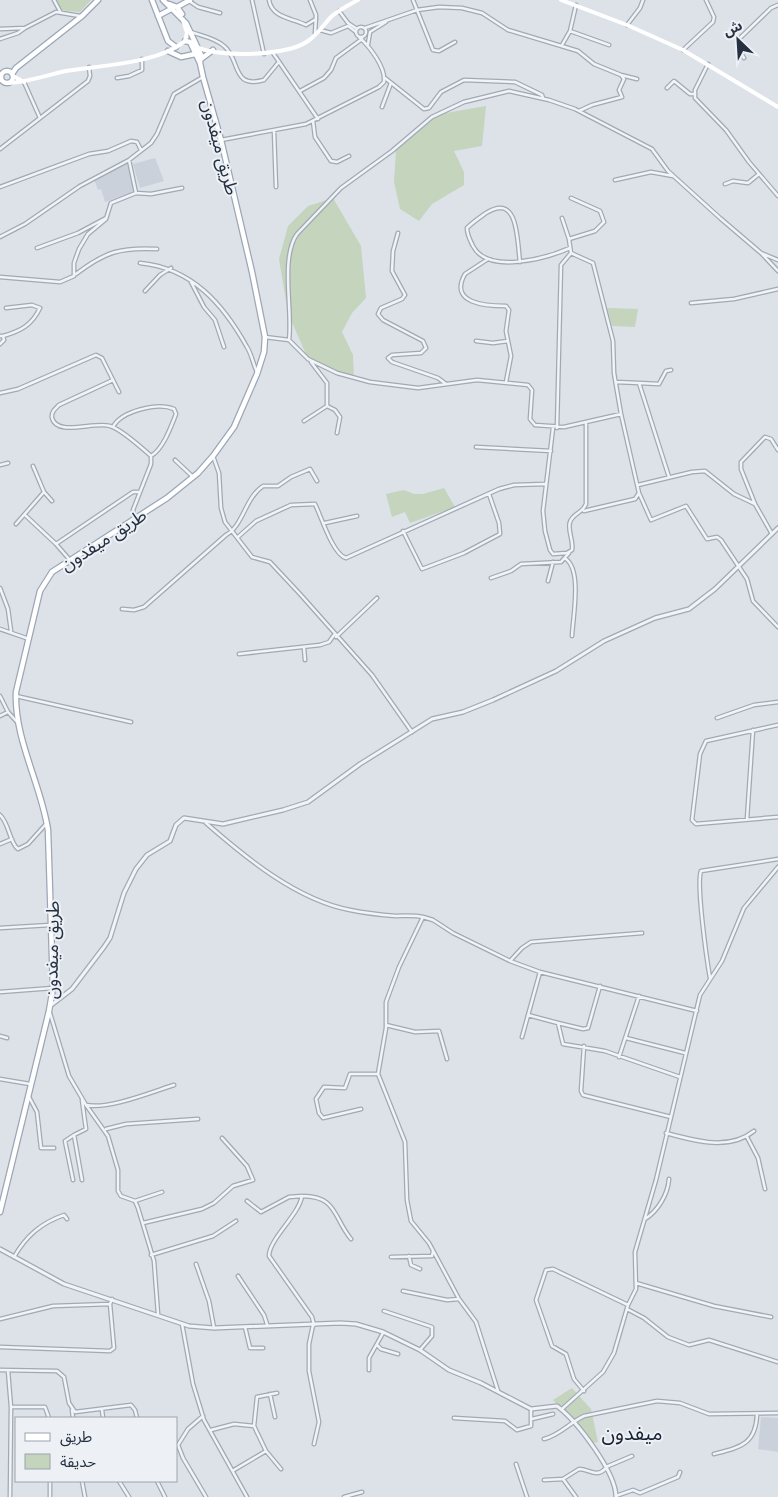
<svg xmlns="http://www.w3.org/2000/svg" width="778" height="1497" font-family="'Open Sans','Noto Sans Arabic',sans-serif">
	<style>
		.built { fill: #cbd1db }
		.green { fill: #c4d4bd }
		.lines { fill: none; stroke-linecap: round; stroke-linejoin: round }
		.minor-casing { stroke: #a2a9b3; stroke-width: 5 }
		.tertiary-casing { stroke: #a2a9b3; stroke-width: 5.5 }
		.primary-casing { stroke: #9ba6b6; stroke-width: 7 }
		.minor { stroke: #f0f3f7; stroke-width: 2.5 }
		.tertiary { stroke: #f0f3f7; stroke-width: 3 }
		.secondary { stroke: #fff; stroke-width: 4 }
		.primary { stroke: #fff; stroke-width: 4.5 }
		.labels { text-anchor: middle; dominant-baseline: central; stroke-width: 4; stroke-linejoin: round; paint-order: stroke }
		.street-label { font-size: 18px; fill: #253041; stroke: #edf1f6 }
		.quarter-label { font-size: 20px; fill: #172132; stroke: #edf1f6 }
	</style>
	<rect width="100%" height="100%" fill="#dde2e9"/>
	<!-- built -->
	<path class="built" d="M155 158 164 181 140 188 133 164Z
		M128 160 136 191 105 202 101 189 98 190 94 179Z
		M761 1417 778 1418V1452L758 1449Z"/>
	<!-- green -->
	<path class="green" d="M53 0H91L80 12 57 10Z
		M486 106 482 146 454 151 464 172V185L432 204 419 221 400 209 394 182 396 150 440 114Z
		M333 198 361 246 366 298 352 313 342 332 353 355 354 379 308 359 288 313 279 259 288 226 308 206Z
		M607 308 638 309 635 327 612 326Z
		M444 488 455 507 410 523 405 512 392 517 386 494 404 490 414 494H423Z
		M572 1388 591 1409 598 1442 593 1443 553 1400Z"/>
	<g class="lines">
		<defs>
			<path id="minor" d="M54 0 61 13
				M252 0 264 54
				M269 0C272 18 292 18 306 25L316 19
				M310 0 316 15 315 34
				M413 0 433 50 439 51 455 42
				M189 1 198 7 220 13
				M339 11 348 23 357 29
				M627 25 640 8 643 0
				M356 32a5 5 0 1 1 10 0a5 5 0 1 1-10 0Z
				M365 28 417 10 439 7 462 8 482 13 508 30 578 51 594 64 621 75 624 79 619 90 622 97 592 105 579 111
				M0 29 25 28 56 12 80 16
				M320 30 331 33 348 26 356 32
				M570 31 609 45
				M191 32C202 36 215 38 224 46 241 60 231 89 264 80L278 63
				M0 39 18 33 25 28
				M368 44 370 32 386 22
				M562 45 570 31 576 5
				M683 50 713 22 714 17 706 0
				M273 53 318 119
				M744 58 739 50 738 40 771 8 778 5
				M708 64 695 90V98L726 130 749 162 778 196
				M621 75 637 79
				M117 78 129 76 142 70V59
				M385 78 424 109 429 108 441 92 464 80 515 82 542 95 543 98
				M24 82 40 118
				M667 88 674 81 690 94H694
				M300 91 324 78 331 70 336 58 362 39
				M382 107 391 83
				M313 121 315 137 331 161 337 162 349 156
				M274 131 276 187
				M221 140 306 124 379 87 384 82C386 67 369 46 359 37
				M0 149 88 81 90 76 89 67
				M615 180 651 172 673 176
				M725 184 733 181 748 183 759 174
				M0 187 89 154 108 151 131 141 137 142 141 150
				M136 193 151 194 182 188
				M562 218 569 239
				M398 233 393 251 392 271 405 295 402 299 381 308 378 314 383 320 423 341 426 348 421 353 392 355 388 358 392 362 438 378 446 384
				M0 237 25 224 80 186 129 160 151 143 157 134 174 94 203 77
				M37 248 78 233 106 218
				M571 253 569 239 595 231 604 222 600 211 571 198
				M762 254 778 271
				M488 259 465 274C448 304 487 306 506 306L509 310 506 331 511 356 506 382
				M520 262C517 241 519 192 486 213 479 218 473 222 467 228 467 235 470 240 473 246 488 275 547 258 570 248
				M140 263C192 268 223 304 247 347 252 355 253 364 257 372
				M76 274C105 252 120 247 157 249
				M0 277 60 282 74 276V263L79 249 88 234 106 219 111 203 136 193 129 160
				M191 282 204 307 215 320 224 347
				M145 291 160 275 171 268
				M691 303 734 299 778 289
				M0 336H3L4 340 0 344
				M3 336C21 331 32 325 40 308L32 305 6 308
				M265 337 289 340 308 359 337 373 370 382 418 388 477 380 528 385 532 390 530 419 535 425 564 427 621 414
				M289 340C293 311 280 258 297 234L341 188 392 151 432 117 464 102 509 91 549 100 575 109 652 149 668 171 720 218 761 253 778 260
				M476 341 493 343 508 341
				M616 382 639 383
				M119 392 113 380 59 405C55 409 51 412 52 418 57 437 95 421 110 426 121 429 142 448 151 456V464L133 510 134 518
				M0 393 18 389 96 355 102 358 113 380
				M327 406 335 410 340 417 337 433
				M304 421 327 406V383L311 362
				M113 427C121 411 158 402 174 409L176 414C171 427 163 449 151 456
				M553 428 543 511 545 531 550 550 553 554 567 553 572 550C574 541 567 530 570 522 573 513 583 513 586 504V423
				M557 428 561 265 571 253 593 263 613 341 614 373 621 414 639 493 651 520 686 506 707 539 717 537 721 540 747 579 753 601 778 627
				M476 447 551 451
				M213 456 219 473 221 508 225 522 252 557 270 562 300 594 372 675 412 732
				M175 460 192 476
				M0 465 8 463
				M669 477 639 383 659 384 666 371 671 370
				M638 485 692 472 705 471 734 494 755 504 772 534
				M44 492 52 501
				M755 504 741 469V462L765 437 771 439 778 450
				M584 511 635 499 639 493
				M25 515 56 544 69 559
				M325 523 357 516
				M16 524 44 492 33 466
				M403 531 422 569 464 553 500 534 499 523 489 494
				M238 537 256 521 291 505 315 504C321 516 333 555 346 558L499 489 514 485 545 484
				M56 544 133 492H140
				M566 559C582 571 573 616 572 636
				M491 578 511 571 521 564 561 562 569 553
				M548 581 553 562
				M0 588 8 609 11 631
				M122 609 134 610 144 607 226 535C243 526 245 498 263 486H278L291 477 310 469 317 481
				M0 629 29 639
				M336 637 377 598
				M304 648 305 660
				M239 654 320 645 329 642 334 635
				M0 696 8 712 17 722
				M16 696 131 722
				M0 716 8 712
				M717 718 754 705 778 702
				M778 725 706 741 700 754 692 820 696 824 778 817
				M0 815C10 825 9 842 18 849L28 844 46 824
				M747 819 753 730
				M206 823C246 858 297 900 350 910 365 913 382 915 396 916 406 916 414 915 423 917
				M0 844 12 839
				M0 928 50 925
				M510 961 522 948 531 942 642 933
				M710 978C707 961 696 884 701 871L778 859
				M0 992 53 988
				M50 1013 69 1076 86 1105C108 1110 152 1092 174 1085
				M528 1015 558 1023 563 1044 605 1051 680 1077
				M558 1023 583 1029 588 1028 600 986
				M386 1025 415 1032 439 1031 447 1059
				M0 1036 7 1038
				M522 1037 540 972
				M626 1038 685 1053
				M584 1046 581 1091 583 1095 671 1117
				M619 1057 639 996
				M0 1079 30 1084
				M29 1097 37 1112 41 1148H54
				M86 1105 108 1136 118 1170V1191L121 1196 135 1201 138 1208 154 1261 158 1314
				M361 1109 323 1118 319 1113 316 1099 324 1087 345 1088 350 1074H378
				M106 1129 126 1124 198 1119
				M666 1133C695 1141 729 1151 754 1131
				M747 1137 758 1158 765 1189
				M73 1180 65 1141 74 1135
				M82 1180 74 1135 86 1129 82 1100
				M135 1201 162 1192
				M247 1201 261 1212 289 1197 302 1196
				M645 1219C658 1211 668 1194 669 1179
				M143 1223 202 1209 214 1203 233 1186 253 1180 247 1166 222 1138
				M151 1255 213 1236 236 1221
				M409 1256 411 1265 420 1269
				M14 1257C26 1236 41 1223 64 1215L67 1219
				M391 1257 432 1256 433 1251
				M196 1264 209 1301 214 1328
				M238 1276 264 1315 267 1324
				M636 1283 714 1306 771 1317
				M403 1291 447 1300 459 1299
				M627 1309 644 1318 668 1337 689 1345 709 1340 778 1362
				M384 1311 432 1327V1336L420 1350
				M0 1319 53 1306 110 1304
				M182 1324 193 1384 204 1420 247 1497
				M313 1325 309 1344V1371L319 1422 314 1444
				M314 1325 312 1317 269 1256C269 1239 299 1215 302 1196 337 1196 333 1217 351 1239
				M245 1327 250 1348H263
				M377 1345 381 1349 398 1354
				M0 1347 110 1351 114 1348 110 1304 112 1299
				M0 1370 57 1371 64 1377 69 1403 75 1412 131 1405 135 1410 137 1418
				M369 1370V1358L383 1333
				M8 1371 11 1407
				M498 1391 476 1322 459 1299 429 1243 411 1221 407 1200 405 1142 378 1074 386 1028V1002L399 967 423 917 433 920 453 933 510 961 540 972 697 1011
				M584 1391 574 1379 566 1354 552 1346 536 1300 546 1270 553 1269 628 1305
				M270 1394 275 1417
				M562 1409 603 1372 614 1353 628 1305 636 1289 635 1252 656 1180 700 995 722 961 744 908 778 867
				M72 1410 73 1418
				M102 1410 103 1418
				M203 1416 188 1429 178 1445 183 1458 206 1497
				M454 1418 505 1421 517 1430 531 1426V1409
				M532 1419 553 1414
				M254 1426 257 1397 277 1393
				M211 1430 234 1424 254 1426 266 1451 234 1470
				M544 1439C560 1435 569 1423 584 1416L657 1401 680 1403 709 1414 778 1413
				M266 1451 281 1469
				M714 1454C741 1447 756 1444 757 1414
				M516 1464 527 1497
				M606 1467 632 1456
				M544 1480 563 1479
				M50 1481V1497
				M82 1481 85 1497
				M119 1481 129 1497
				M157 1481 165 1497
				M616 1496 633 1490 640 1493 678 1477 680 1472
				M10 1497 11 1407H45L49 1418
				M344 1497 362 1492
				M576 1497 563 1479 579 1469C589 1469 596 1478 605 1469"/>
			<path id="tertiary" d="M50 1006 72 989 104 947 110 938 124 893 136 869 147 855 170 841 176 825 184 818 223 824 283 810 308 802 360 764 432 719 463 712 493 700 556 671 604 641 655 618 689 609 715 589 778 528
				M0 1249 64 1284 189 1326 214 1328 340 1323 356 1324 383 1332 420 1350 449 1370 481 1383 531 1409 557 1406C577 1421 616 1472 616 1497"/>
			<path id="primary" d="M152 0 168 41 176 47
				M169 4 177 7 182 14
				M177 7 190 0
				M158 16 173 8
				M185 41 190 42 200 63
				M168 51 181 57 195 54
				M201 59 213 50
				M1 77a6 6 0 1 1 12 0a6 6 0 1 1-12 0Z
				M12 74 16 68 82 16 98 0
				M0 1212 49 1011 53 988 48 830C41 784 14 739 16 692L40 591 52 572 167 498 198 473 213 456 234 427 257 374 264 352 265 337 252 272 221 140 203 77 200 63 201 55 186 23 163 0"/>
		</defs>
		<!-- minor casing -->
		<use href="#minor" class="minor-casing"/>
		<!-- tertiary casing -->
		<use href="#tertiary" class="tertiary-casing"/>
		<!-- primary casing -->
		<use href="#primary" class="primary-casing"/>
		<!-- minor -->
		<use href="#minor" class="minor"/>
		<!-- tertiary -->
		<use href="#tertiary" class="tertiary"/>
		<!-- secondary -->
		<path class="secondary" d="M561 0 627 25 683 50 778 107
			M197 47C219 58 287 56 308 41 318 34 324 24 332 16 340 9 349 5 358 0
			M13 76 24 82
			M9 83C29 82 47 75 66 71 102 65 157 64 185 41L187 33 183 20"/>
		<!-- primary -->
		<use href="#primary" class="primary"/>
	</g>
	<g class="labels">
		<!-- street labels -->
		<g class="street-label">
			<text transform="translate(221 147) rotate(75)">طريق ميفدون</text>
			<text transform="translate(103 539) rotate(-33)">طريق ميفدون</text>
			<text transform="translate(51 950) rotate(-89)">طريق ميفدون</text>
		</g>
		<!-- quarter labels -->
		<g class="quarter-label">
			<text x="632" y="1432">ميفدون</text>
		</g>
	</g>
	<!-- legend -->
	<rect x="15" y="1417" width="162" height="65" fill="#edf1f6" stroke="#9da4ae"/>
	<rect x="25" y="1433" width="25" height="8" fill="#ffffff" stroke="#9da4ae"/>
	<text x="60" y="1442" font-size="15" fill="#253041">طريق</text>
	<rect x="25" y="1454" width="25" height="15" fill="#c4d4bd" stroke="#9da4ae"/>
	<text x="60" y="1467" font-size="15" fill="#253041">حديقة</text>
	<!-- north arrow -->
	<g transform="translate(738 40) rotate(335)" stroke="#edf1f6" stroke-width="4" paint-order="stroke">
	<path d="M0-4L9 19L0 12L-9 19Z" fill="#253041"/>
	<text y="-8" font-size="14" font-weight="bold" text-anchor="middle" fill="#253041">ش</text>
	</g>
</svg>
